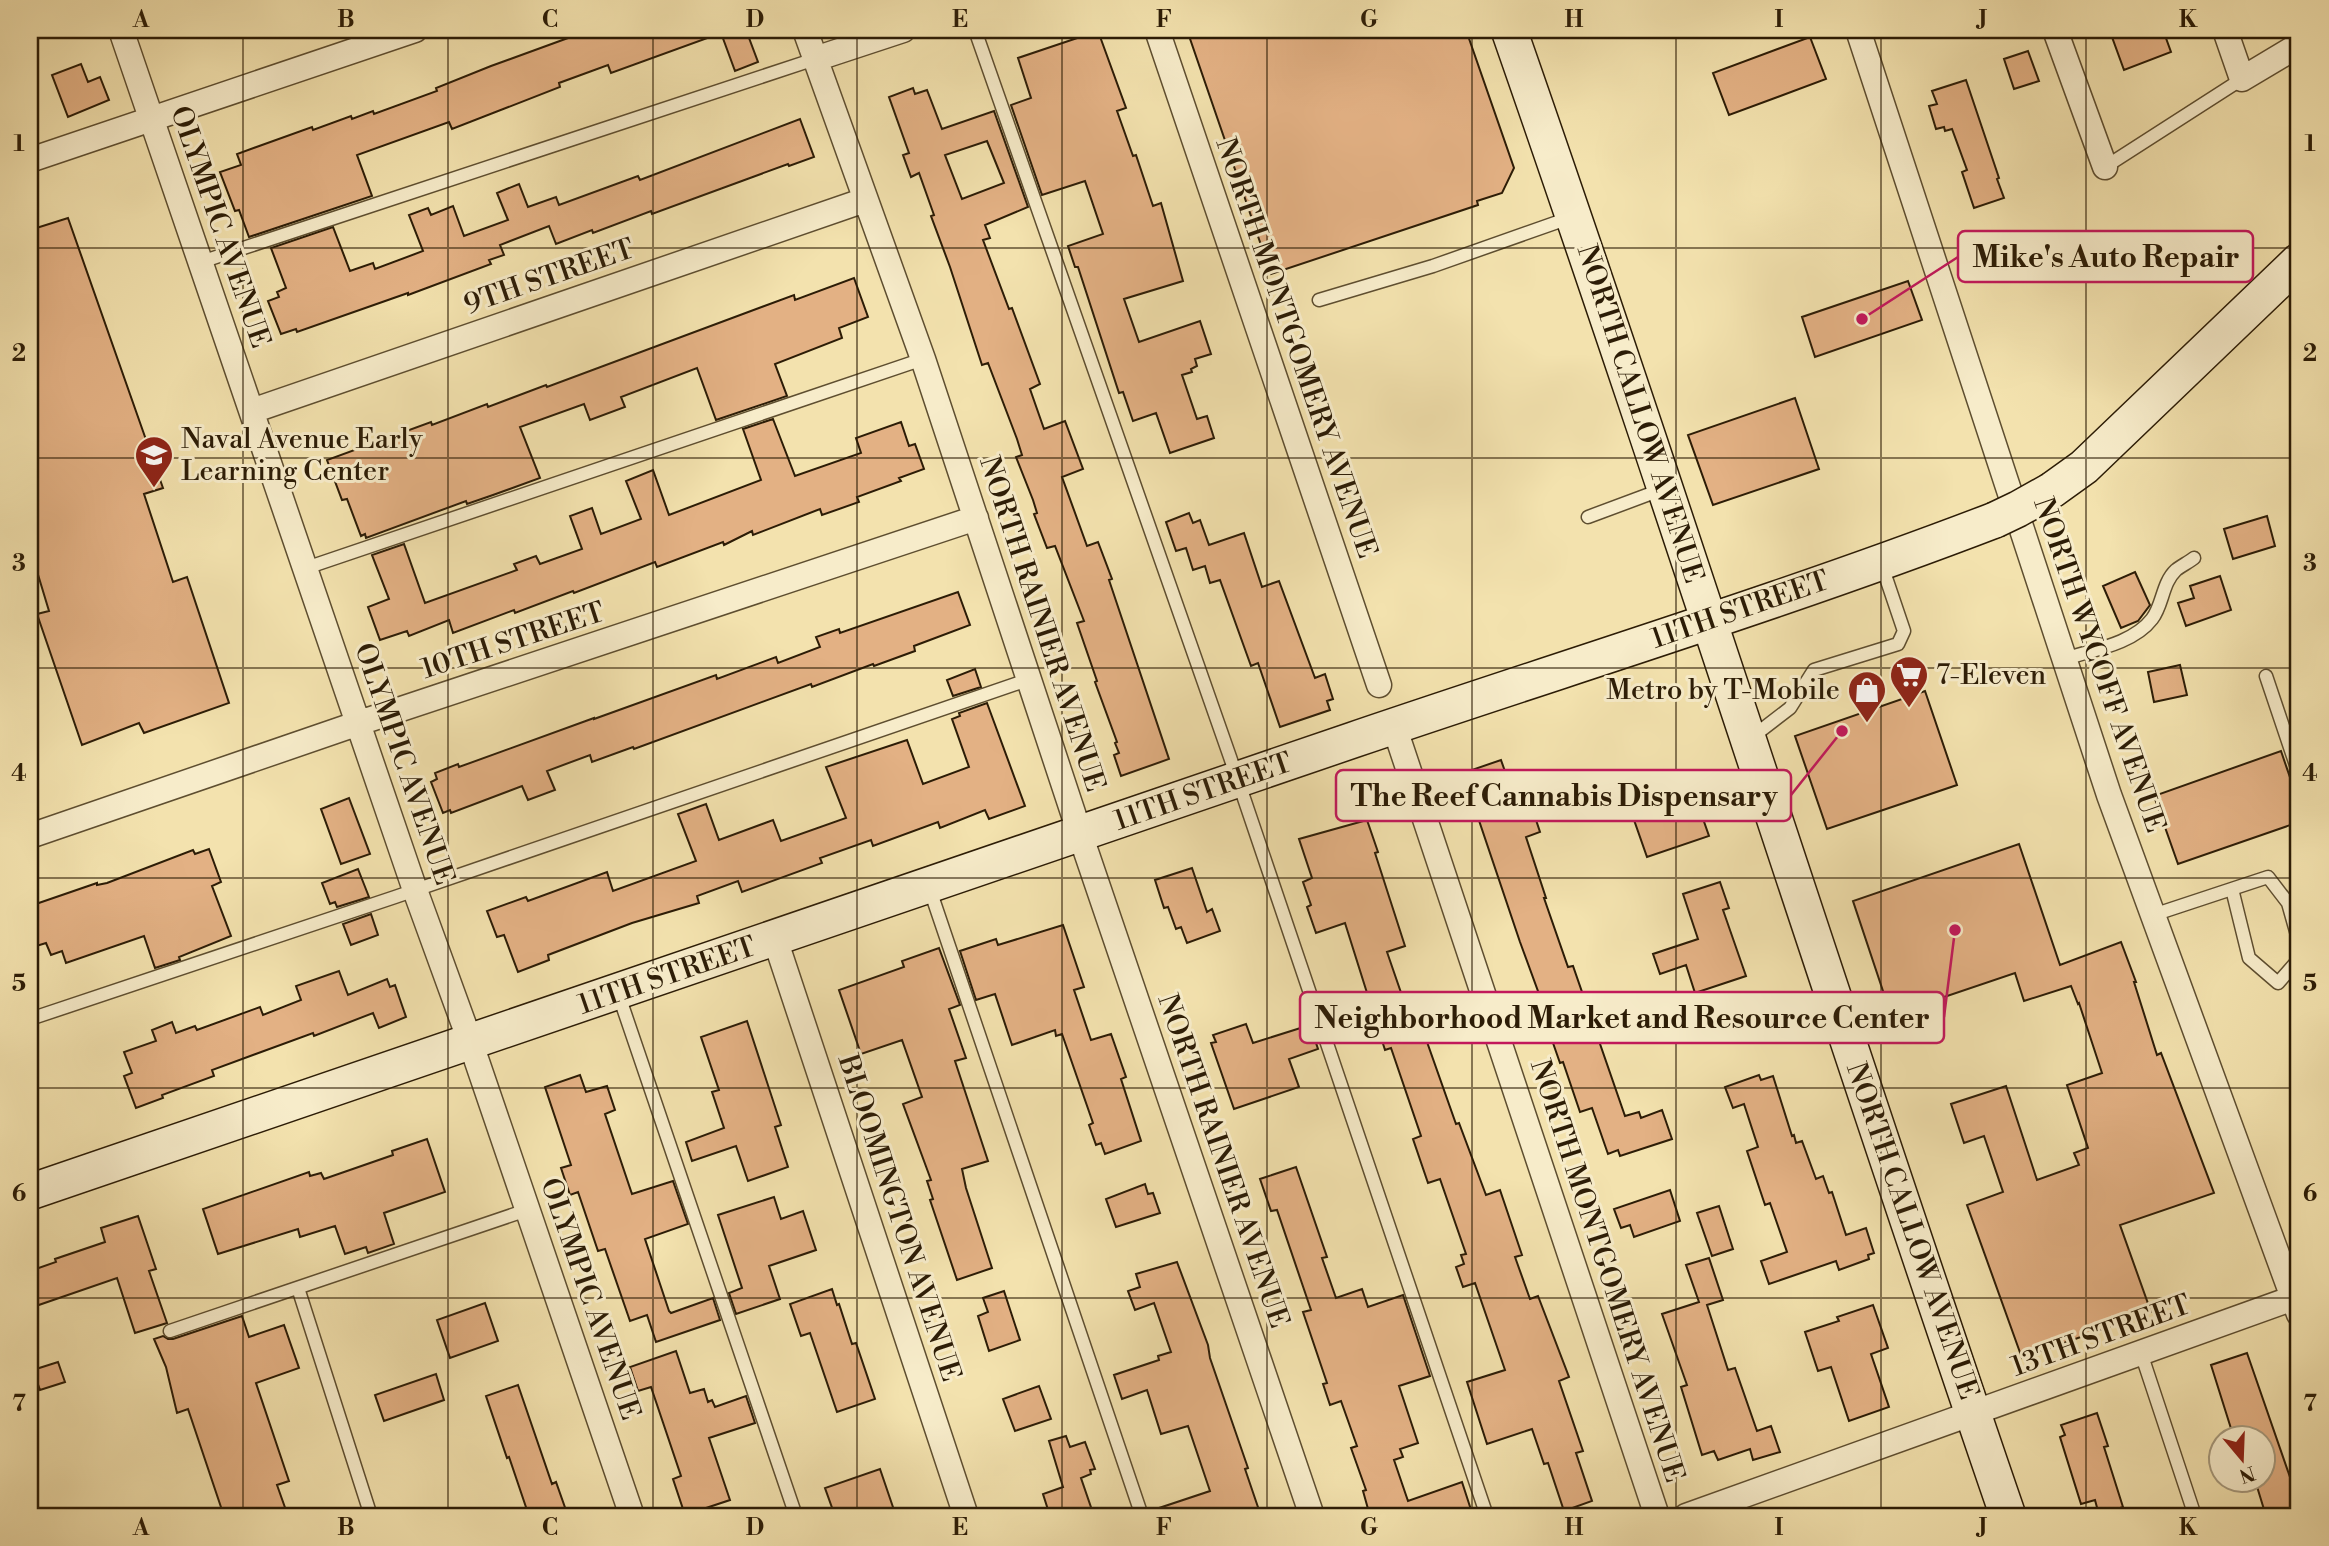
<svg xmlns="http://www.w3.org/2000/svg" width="2329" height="1546" font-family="'Libre Bodoni',serif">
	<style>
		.building { fill: #e3b184; stroke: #2c1c06; stroke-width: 2; fill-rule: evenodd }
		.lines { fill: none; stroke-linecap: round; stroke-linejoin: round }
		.lane-casing { stroke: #5e4e30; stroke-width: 15 }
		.street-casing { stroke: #5e4e30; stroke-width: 27 }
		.secondary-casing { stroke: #2c1c06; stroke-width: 38 }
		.lane { stroke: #f7ecca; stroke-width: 12 }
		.street { stroke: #f7ecca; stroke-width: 24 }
		.secondary { stroke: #f7ecca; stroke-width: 35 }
		.secondary-bridge-casing { stroke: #2c1c06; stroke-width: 38; stroke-linecap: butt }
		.secondary-bridge { stroke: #f7ecca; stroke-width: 35 }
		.grid { fill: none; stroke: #2c1c06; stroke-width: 2; stroke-opacity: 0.55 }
		.labels { text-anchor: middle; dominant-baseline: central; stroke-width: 6; stroke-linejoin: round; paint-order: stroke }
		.street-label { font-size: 28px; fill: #2c1c06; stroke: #f7ecca }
		.poi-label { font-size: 28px; fill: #2c1c06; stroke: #f7ecca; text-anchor: start }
		.leader { fill: none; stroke: #c2185b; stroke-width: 2.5 }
		.callout-dot { fill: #c2185b; stroke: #f7ecca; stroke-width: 2.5 }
		.callout { fill: #f7ecca; stroke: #c2185b; stroke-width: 2.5 }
		.callout-label { font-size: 30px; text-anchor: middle; font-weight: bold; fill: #2c1c06 }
		.neatline { fill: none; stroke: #2c1c06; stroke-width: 2.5 }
		.grid-label { font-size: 23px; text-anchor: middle; font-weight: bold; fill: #2c1c06 }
	</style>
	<rect width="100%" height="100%" fill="#f3e2ae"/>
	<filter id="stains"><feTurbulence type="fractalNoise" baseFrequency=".00286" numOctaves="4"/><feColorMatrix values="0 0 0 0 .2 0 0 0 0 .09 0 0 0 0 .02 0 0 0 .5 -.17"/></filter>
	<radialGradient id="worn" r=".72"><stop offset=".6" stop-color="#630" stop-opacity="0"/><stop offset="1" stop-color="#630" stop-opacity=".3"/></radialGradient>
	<!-- building -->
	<path class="building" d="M597 30H746L758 62 735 71 721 33 611 73 608 65 559 83 560 87 452 129 449 122 357 155 372 196 249 237 239 210 235 211 220 172 241 165 237 154 312 127 313 130 351 116 352 119 373 111 374 114 437 91 436 88 491 66 579 34V36Z
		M1187 30H1466L1514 168 1502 193 1477 201 1478 205 1271 274Z
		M2130 30H2163L2171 52 2124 70 2112 37Z
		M1098 31 1126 108 1117 111 1133 156 1136 155 1153 206 1161 203 1183 281 1124 299 1139 342 1200 321 1211 354 1195 359 1197 366 1191 369 1192 372 1182 375 1197 419 1207 416 1214 438 1170 453 1156 413 1133 421 1123 392 1119 393 1078 267H1075L1068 246 1103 234 1085 181 1042 195 1011 105 1031 98 1018 58Z
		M1810 37 1826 79 1729 115 1713 73Z
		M2028 51 2039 81 2014 89 2004 59Z
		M81 64 88 82 100 77 109 100 68 117 52 75Z
		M1966 80 1999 178 1997 179 2004 198 1974 208 1962 172 1967 170 1952 129 1945 131 1944 127 1936 129 1929 106 1937 104 1932 91Z
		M913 88 915 94 927 90 942 129 994 111 1028 207 985 225 990 238 983 240 1009 309 1012 308 1040 384 1030 389 1044 429 1065 421 1083 469 1062 477 1087 546 1098 542 1112 579 1109 580 1169 759 1121 776 1114 755 1119 753 1115 743 1117 742 1095 682 1097 681 1077 623 1084 621 1055 546 1047 548 1034 514 1037 513 1033 500 1016 457 1022 455 1017 439 988 363 982 365 950 267 931 216 934 215 919 173 911 177 903 155 909 153 889 97ZM987 141 1004 183 962 199 945 155Z
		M800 119 814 157 789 166 788 164 652 214 651 211 593 233 592 230 556 244 549 226 500 245 504 255 489 260 491 264 408 295V293L297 332 296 329 281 334 268 301 279 297 277 292 286 288 271 248 333 227 350 271 373 263 375 269 423 251 409 215 428 208 431 215 453 206 464 236 508 220 497 193 519 184 528 207 556 197 559 205 638 176 640 180Z
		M68 218 163 488 144 494 173 582 187 577 229 703 144 733 139 723 82 745 37 614 49 611 30 548V230Z
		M854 278 868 317 839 328 842 338 775 364 787 396 716 420 697 368 621 397 625 407 590 420 584 404 520 427 540 478 493 495 467 504 466 501 366 538 365 534 361 536 347 499 342 500 327 460 431 422 432 425 487 404 488 407 546 385 547 387 794 295 795 300Z
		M1908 281 1922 320 1815 357 1802 317Z
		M1795 398 1819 469 1713 505 1688 435Z
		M773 419 795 476 861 453 856 438 901 422 909 446 915 444 924 469 899 478 901 481 857 497 859 502 822 515 820 509 753 535 752 531 724 545 723 542 657 567 655 562 574 593 573 591 515 613 514 610 453 633 449 620 409 636 407 631 380 640 368 607 389 599 372 555 404 544 425 603 517 570 514 564 536 556 540 564 582 549 570 516 592 508 601 534 641 519 626 481 653 470 669 515 761 480 743 429Z
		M1189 513 1193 523 1200 520 1209 545 1244 533 1262 587 1279 581 1315 678 1325 674 1333 699 1327 701 1330 710 1280 727 1258 663 1251 666 1220 580 1210 583 1205 566 1193 570 1186 548 1176 551 1166 522Z
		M2267 516 2275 546 2233 559 2224 529Z
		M2135 572 2150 605 2138 621 2121 628 2103 586Z
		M2220 576 2231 610 2186 626 2178 603 2194 598 2190 586Z
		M958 592 970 625 914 646 915 651 874 666 873 664 812 687 811 684 634 749 633 747 592 762 590 755 547 771 555 790 528 800 522 786 451 813 450 810 443 813 431 782 437 779 435 773 458 764 459 767 594 718V719L716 675 717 679 776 657 778 663 820 647 816 637 839 629 840 633Z
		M2180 665 2187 695 2154 702 2148 672Z
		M975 669 981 687 953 696 947 680Z
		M1925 691 1957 785 1827 829 1795 736Z
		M987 703 1025 806 989 819 985 810 940 828 938 822 873 846 871 840 820 858 822 863 742 892 738 881 697 896 699 903 632 923 548 955 549 960 518 972 504 935 497 937 487 911 526 897 528 901 607 872 613 891 696 861 678 814 706 804 719 840 773 820 781 841 846 818 826 767 907 740 923 784 969 767 952 719 960 716 959 713Z
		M2281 751 2299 804V822L2178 864 2154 796Z
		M1501 760 1516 803 1529 799 1540 832 1526 837 1546 898H1544L1568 967 1573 966 1625 1116 1639 1112 1641 1118 1662 1110 1672 1139 1620 1156 1618 1150 1608 1154 1592 1108 1580 1112 1563 1062 1560 1063 1553 1043 1560 1041 1546 1001 1542 1002 1520 942 1463 773Z
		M1695 796 1709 836 1647 857 1633 817Z
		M349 798 370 854 341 864 321 809Z
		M1367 820 1378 852 1375 853 1405 946 1387 952 1407 1010 1415 1008 1456 1124 1459 1123 1486 1195 1500 1190 1522 1255 1515 1257 1530 1299 1538 1296 1569 1377 1559 1381 1583 1451 1576 1453 1592 1501 1564 1511 1548 1463 1544 1464 1532 1429 1487 1444 1467 1382 1505 1370 1475 1283 1463 1287 1456 1267 1464 1264 1461 1255 1466 1254 1440 1179 1428 1183 1413 1139 1421 1136 1391 1048 1385 1050 1345 923 1316 933 1307 907 1311 905 1303 882 1312 878 1299 839Z
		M2019 844 2060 965 2121 942 2136 982H2134L2157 1055 2161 1053 2214 1193 2120 1225 2151 1312 2022 1358 1967 1205 2003 1192 1984 1136 1964 1143 1951 1104 2006 1086 2037 1180 2079 1165 2074 1153 2088 1148 2067 1085 2102 1073 2079 1003 2078 1004 2071 986 2024 1001 2015 973 1891 1015 1853 901Z
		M209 849 221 882 212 886 231 936 179 957 180 960 155 968 144 936 66 963 62 951 51 955 46 943 30 948V906L97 883V885L107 883 193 850 195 854Z
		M1192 868 1207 912 1212 909 1220 931 1187 943 1181 927 1176 929 1168 907 1164 908 1155 880Z
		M358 869 369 897 337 907 335 902 330 904 322 883Z
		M1720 882 1729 908 1723 910 1746 976 1695 993 1686 965 1660 974 1653 954 1698 939 1683 894Z
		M371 914 378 935 351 945 343 924Z
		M1063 925 1084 987 1074 990 1091 1040 1111 1034 1126 1077 1121 1079 1141 1141 1105 1154 1101 1143 1096 1145 1089 1125 1093 1123 1062 1034 1056 1036 1055 1030 1012 1045 995 994 976 1000 960 951 996 939 998 945Z
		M939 948 960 1005 949 1009 966 1058 955 1061 988 1161 962 1169 966 1188 992 1268 957 1280 930 1200 933 1199 927 1181 931 1180 903 1104 922 1097 902 1040 861 1054 839 990 904 967 902 961Z
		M339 971 348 995 387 979 390 987 395 985 406 1017 379 1028 373 1013 314 1036 313 1033 212 1070 214 1076 162 1095 163 1098 136 1108 124 1076 132 1073 124 1052 156 1041 152 1030 172 1022 176 1033 195 1026 197 1030 260 1007 263 1015 301 1000 296 986Z
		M747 1021 781 1125 775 1127 788 1167 748 1181 736 1146 692 1161 686 1142 724 1128 712 1092 719 1090 701 1037Z
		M1246 1024 1253 1043 1310 1025 1318 1049 1289 1059 1299 1087 1234 1109 1211 1043 1216 1042 1213 1035Z
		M580 1075 586 1092 607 1086 615 1110 605 1114 632 1194 673 1181 688 1224 645 1239 669 1311 671 1313 713 1298 720 1320 656 1342 647 1315 630 1321 605 1249 598 1251 578 1192 570 1195 561 1168 571 1165 545 1087Z
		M1759 1075 1761 1080 1773 1076 1792 1136 1794 1135 1796 1143 1802 1141 1816 1179 1823 1176 1829 1193 1832 1192 1846 1235 1866 1228 1874 1253 1868 1255 1869 1259 1839 1270 1836 1261 1769 1284 1761 1261 1787 1252 1770 1203 1765 1205 1747 1151 1758 1147 1744 1104 1733 1108 1725 1087Z
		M427 1139 445 1192 384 1213 394 1244 368 1253 366 1247 345 1254 335 1226 300 1237 298 1229 218 1254 203 1209 309 1172 310 1176 321 1173 324 1179 393 1155 392 1151Z
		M1296 1167 1327 1257 1322 1258 1336 1298 1362 1289 1368 1307 1403 1295 1430 1376 1399 1386 1418 1443 1400 1449 1403 1457 1394 1460 1408 1501 1462 1482 1473 1516H1370L1363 1491 1366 1490 1351 1448 1357 1446 1341 1401 1330 1405 1323 1384 1327 1383 1303 1312 1311 1310 1277 1210 1271 1211 1260 1179Z
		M1145 1184 1148 1194 1153 1193 1160 1213 1116 1227 1106 1199Z
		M1670 1190 1680 1221 1634 1237 1630 1225 1621 1228 1614 1209Z
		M774 1197 781 1219 803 1211 816 1250 769 1266 780 1299 736 1314 729 1293 742 1288 718 1215Z
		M1719 1206 1733 1249 1712 1256 1697 1213Z
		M138 1216 156 1269 149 1271 167 1323 135 1333 117 1278 30 1308V1271L56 1262 55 1259 105 1242 101 1228Z
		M1709 1258 1723 1300 1707 1305 1728 1370 1735 1368 1757 1431 1771 1426 1780 1452 1753 1460 1750 1449 1718 1460 1714 1451 1702 1455 1681 1387 1687 1385 1662 1314 1699 1302 1686 1265Z
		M1177 1262 1208 1345 1210 1358 1248 1468 1245 1469 1261 1516H1151L1150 1511 1210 1491 1188 1426 1161 1434 1147 1390 1122 1399 1114 1375 1159 1360 1158 1356 1171 1352 1154 1303 1135 1310 1128 1291 1140 1287 1136 1274Z
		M832 1289 837 1305 839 1304 852 1344 856 1343 875 1399 837 1412 810 1333 801 1336 790 1304Z
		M1004 1291 1020 1340 989 1351 978 1316 988 1312 983 1298Z
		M485 1303 498 1341 450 1358 437 1320Z
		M1873 1305 1888 1348 1871 1354 1889 1407 1849 1421 1831 1367 1818 1371 1805 1332 1839 1321 1837 1317Z
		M242 1316 249 1337 284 1325 299 1368 256 1383 289 1481 277 1485 288 1516H224L188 1409 177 1413 166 1367 154 1339 163 1336 168 1339H173Z
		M676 1351 690 1393 704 1389 708 1402 712 1400 715 1407 746 1396 755 1423 709 1438 730 1500 685 1515 673 1479 681 1476 651 1387 638 1391 630 1367Z
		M2247 1353 2291 1480 2295 1479 2299 1495V1511L2281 1516H2266L2255 1480H2263V1438H2234L2211 1365Z
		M58 1362 65 1382 40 1390 33 1370Z
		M436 1374 444 1400 384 1421 375 1395Z
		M518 1385 552 1484 556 1482 568 1516H529L509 1457 507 1458 486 1396Z
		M1039 1386 1051 1419 1015 1431 1003 1399Z
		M2097 1413 2108 1446 2104 1447 2123 1507 2099 1515 2095 1500 2081 1504 2060 1437 2065 1435 2061 1425Z
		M1066 1436 1070 1447 1085 1442 1095 1469 1090 1470 1091 1474 1081 1478 1094 1516H1050L1043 1494 1063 1487 1049 1441Z
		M880 1469 896 1516H835L825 1488Z"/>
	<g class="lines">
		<defs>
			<path id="lane" d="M975 30 1230 757 1487 1516
				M2105 167 2242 79
				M201 262 815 59
				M1319 300 1433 266 1572 217
				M1588 517 1663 489
				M306 568 923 359
				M2064 659C2092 650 2133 644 2152 619 2163 605 2162 583 2176 570 2181 566 2189 562 2194 558
				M2266 676 2299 774
				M1751 738 1790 708 1814 670 1898 644 1904 631 1881 563
				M929 887 1142 1516
				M2232 889 2249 958 2278 983 2299 959
				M2153 915 2268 877 2288 903 2299 942
				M618 993 796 1516
				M30 1019 395 897 1030 679
				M298 1288 371 1516
				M170 1331 527 1210
				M2141 1353 2195 1516"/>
			<path id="street" d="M121 30 415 890 471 1044 632 1516
				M805 30 923 359 1080 834 1312 1516
				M1157 30 1379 685
				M1858 30 2109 795 2299 1314
				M2055 30 2105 167
				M2225 30 2242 79 2299 45
				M815 59 903 30
				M30 160 415 30
				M252 411 865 200
				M1394 726 1657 1516
				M30 836 359 723 976 518
				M775 939 966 1516
				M1686 1516 2299 1296"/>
			<path id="secondary" d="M1509 30C1681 523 1838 1022 2008 1516
				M2052 490 2084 467 2299 261
				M30 1192C472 1043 913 892 1353 740 1567 667 1784 601 1995 520"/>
		</defs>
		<!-- lane casing -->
		<use href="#lane" class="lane-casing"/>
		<!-- street casing -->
		<use href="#street" class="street-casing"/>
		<!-- secondary casing -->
		<use href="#secondary" class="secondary-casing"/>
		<!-- lane -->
		<use href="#lane" class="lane"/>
		<!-- street -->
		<use href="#street" class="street"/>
		<!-- secondary -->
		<use href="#secondary" class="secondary"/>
		<defs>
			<path id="secondary-bridge" d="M1995 520 2018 509 2052 490"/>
		</defs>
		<!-- secondary-bridge casing -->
		<use href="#secondary-bridge" class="secondary-bridge-casing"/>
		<!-- secondary-bridge -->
		<use href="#secondary-bridge" class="secondary-bridge"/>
	</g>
	<!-- grid -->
	<path class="grid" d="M243 30V1516M448 30V1516M653 30V1516M857 30V1516M1062 30V1516M1267 30V1516M1472 30V1516M1676 30V1516M1881 30V1516M2086 30V1516M30 248H2299M30 458H2299M30 668H2299M30 878H2299M30 1088H2299M30 1298H2299"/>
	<!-- icons -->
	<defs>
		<symbol id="school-pin" viewBox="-11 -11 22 30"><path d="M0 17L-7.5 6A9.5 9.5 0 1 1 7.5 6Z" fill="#8f2418" stroke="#f7ecca"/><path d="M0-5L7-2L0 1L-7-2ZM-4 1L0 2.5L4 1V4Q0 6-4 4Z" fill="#fff"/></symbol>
		<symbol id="supermarket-pin" viewBox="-11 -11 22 30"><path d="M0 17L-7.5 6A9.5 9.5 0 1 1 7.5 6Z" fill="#8f2418" stroke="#f7ecca"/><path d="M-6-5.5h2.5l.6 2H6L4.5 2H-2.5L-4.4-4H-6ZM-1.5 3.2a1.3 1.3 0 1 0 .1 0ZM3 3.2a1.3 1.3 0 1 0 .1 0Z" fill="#fff"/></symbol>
		<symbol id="shop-pin" viewBox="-11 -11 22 30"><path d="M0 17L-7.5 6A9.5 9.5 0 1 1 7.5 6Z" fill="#8f2418" stroke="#f7ecca"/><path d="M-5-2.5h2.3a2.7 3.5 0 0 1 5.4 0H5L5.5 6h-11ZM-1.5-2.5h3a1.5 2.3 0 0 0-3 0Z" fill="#fff"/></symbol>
	</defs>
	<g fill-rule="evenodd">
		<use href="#school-pin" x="132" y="433" width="44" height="60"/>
		<use href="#supermarket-pin" x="1887" y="653" width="44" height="60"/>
		<use href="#shop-pin" x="1845" y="668" width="44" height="60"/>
	</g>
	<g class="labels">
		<!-- street labels -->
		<g class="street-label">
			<text transform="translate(220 227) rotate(71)">OLYMPIC AVENUE</text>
			<text transform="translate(549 277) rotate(-19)">9TH STREET</text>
			<text transform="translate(1296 348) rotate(71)">NORTH MONTGOMERY AVENUE</text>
			<text transform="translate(1640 414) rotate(72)">NORTH CALLOW AVENUE</text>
			<text transform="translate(1740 610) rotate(-19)">11TH STREET</text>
			<text transform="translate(1042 624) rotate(72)">NORTH RAINIER AVENUE</text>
			<text transform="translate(513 641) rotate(-18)">10TH STREET</text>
			<text transform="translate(2099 665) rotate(71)">NORTH WYCOFF AVENUE</text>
			<text transform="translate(404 764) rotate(71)">OLYMPIC AVENUE</text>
			<text transform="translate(1203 792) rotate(-19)">11TH STREET</text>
			<text transform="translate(667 976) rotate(-19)">11TH STREET</text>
			<text transform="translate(1223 1161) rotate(71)">NORTH RAINIER AVENUE</text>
			<text transform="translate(899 1218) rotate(72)">BLOOMINGTON AVENUE</text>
			<text transform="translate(1912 1231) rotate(71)">NORTH CALLOW AVENUE</text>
			<text transform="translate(1607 1271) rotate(72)">NORTH MONTGOMERY AVENUE</text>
			<text transform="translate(590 1299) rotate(71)">OLYMPIC AVENUE</text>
			<text transform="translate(2101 1336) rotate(-20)">13TH STREET</text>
		</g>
		<!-- poi labels -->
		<g class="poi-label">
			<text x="181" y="439">Naval Avenue Early<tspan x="181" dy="32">Learning Center</tspan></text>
			<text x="1936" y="675">7-Eleven</text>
			<text x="1840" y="690" text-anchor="end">Metro by T-Mobile</text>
		</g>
	</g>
	<!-- callouts -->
	<path class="leader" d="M1862 319L1958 257M1842 731L1791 795M1955 930L1944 1017"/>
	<g class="callout-dot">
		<circle cx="1862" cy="319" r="7"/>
		<circle cx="1842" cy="731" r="7"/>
		<circle cx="1955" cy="930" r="7"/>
	</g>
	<g class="callout">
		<rect x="1958" y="231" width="295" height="51" rx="7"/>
		<rect x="1336" y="770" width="455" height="51" rx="7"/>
		<rect x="1300" y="992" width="644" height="51" rx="7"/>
	</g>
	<g class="callout-label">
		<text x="2106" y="267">Mike's Auto Repair</text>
		<text x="1564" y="806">The Reef Cannabis Dispensary</text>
		<text x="1622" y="1028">Neighborhood Market and Resource Center</text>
	</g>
	<!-- margin -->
	<rect width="2329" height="1546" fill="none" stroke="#f3e2ae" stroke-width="77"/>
	<!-- north arrow -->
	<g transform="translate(2242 1459) rotate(161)"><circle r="33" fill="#f7ecca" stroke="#a6997c" stroke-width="2"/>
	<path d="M0-5L12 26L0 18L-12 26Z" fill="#8f2418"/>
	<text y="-10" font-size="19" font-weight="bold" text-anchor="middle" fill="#2c1c06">N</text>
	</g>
	<rect x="38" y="38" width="2252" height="1470" class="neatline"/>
	<g class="grid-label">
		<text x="141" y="27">A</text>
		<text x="346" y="27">B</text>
		<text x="550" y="27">C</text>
		<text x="755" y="27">D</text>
		<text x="960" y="27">E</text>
		<text x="1164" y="27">F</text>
		<text x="1369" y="27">G</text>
		<text x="1574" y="27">H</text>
		<text x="1779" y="27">I</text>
		<text x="1983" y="27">J</text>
		<text x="2188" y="27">K</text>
		<text x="19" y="151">1</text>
		<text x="2310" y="151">1</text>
		<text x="19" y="361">2</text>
		<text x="2310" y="361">2</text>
		<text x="19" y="571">3</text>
		<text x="2310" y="571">3</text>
		<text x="19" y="781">4</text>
		<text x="2310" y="781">4</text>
		<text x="19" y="991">5</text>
		<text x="2310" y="991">5</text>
		<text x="19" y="1201">6</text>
		<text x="2310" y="1201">6</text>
		<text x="19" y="1411">7</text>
		<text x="2310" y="1411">7</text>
		<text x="141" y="1535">A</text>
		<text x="346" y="1535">B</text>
		<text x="550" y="1535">C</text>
		<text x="755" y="1535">D</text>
		<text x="960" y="1535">E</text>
		<text x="1164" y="1535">F</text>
		<text x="1369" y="1535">G</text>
		<text x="1574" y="1535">H</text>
		<text x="1779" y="1535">I</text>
		<text x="1983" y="1535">J</text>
		<text x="2188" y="1535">K</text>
	</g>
	<rect width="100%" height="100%" filter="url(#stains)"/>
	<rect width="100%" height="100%" fill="url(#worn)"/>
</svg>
